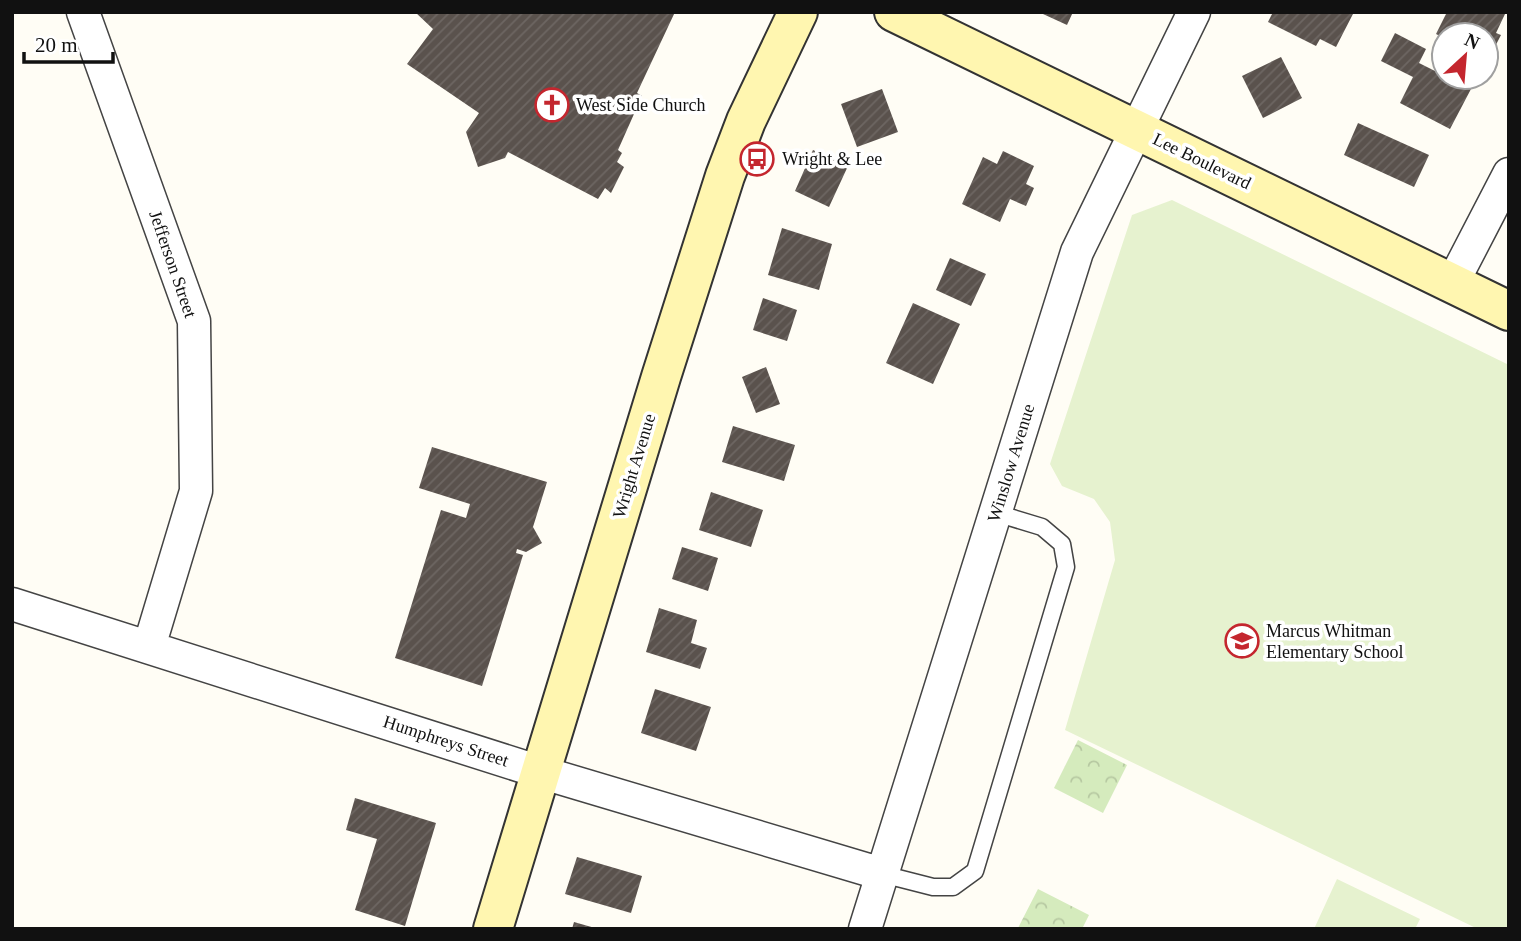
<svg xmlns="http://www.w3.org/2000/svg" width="1521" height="941" font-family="Georgia,serif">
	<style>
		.park { fill: url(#park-crowns) }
		.pitch { fill: #e6f2cf }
		.building { fill: url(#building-hatch) }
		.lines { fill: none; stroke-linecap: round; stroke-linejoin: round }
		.lane-casing { stroke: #444; stroke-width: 19 }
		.street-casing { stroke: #444; stroke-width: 35 }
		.secondary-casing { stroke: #333; stroke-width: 42 }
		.lane { stroke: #fff; stroke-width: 16 }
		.street { stroke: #fff; stroke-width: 32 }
		.secondary { stroke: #fff6b0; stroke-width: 38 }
		.labels { text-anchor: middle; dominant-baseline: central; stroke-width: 7; stroke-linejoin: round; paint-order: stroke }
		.poi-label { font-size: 18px; fill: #111; stroke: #fff; text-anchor: start }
		.street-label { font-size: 18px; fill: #111; stroke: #fff }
	</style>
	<defs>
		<pattern id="park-crowns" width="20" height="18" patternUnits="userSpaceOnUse" patternTransform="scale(1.75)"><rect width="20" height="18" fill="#d5ebbd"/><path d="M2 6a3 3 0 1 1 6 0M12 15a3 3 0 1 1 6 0" fill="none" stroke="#b6c8a1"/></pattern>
		<pattern id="building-hatch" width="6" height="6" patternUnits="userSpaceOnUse" patternTransform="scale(1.75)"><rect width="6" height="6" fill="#5a524d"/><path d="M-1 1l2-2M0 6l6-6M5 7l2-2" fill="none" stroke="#6d6662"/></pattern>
	</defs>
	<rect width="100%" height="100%" fill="#fffdf5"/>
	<!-- park -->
	<path class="park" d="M1078 740 1127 765 1103 813 1054 788Z
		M1038 889 1089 915 1082 929 1018 928Z"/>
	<!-- pitch -->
	<path class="pitch" d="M1172 200 1509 365V929H1478L1065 730 1115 560 1110 522 1094 499 1062 486 1050 464 1132 215Z
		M1337 879 1420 919 1415 929H1314Z"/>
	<!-- building -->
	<path class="building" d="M415 12H675L637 93 642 96 618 150 622 153 617 162 624 167 611 193 605 188 598 199 508 152 505 158 478 167 466 132 479 113 407 64 433 29Z
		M1044 12H1073L1067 25 1043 14Z
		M1273 12H1354L1336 47 1320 39 1316 46 1268 22Z
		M1447 12 1505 14 1496 33 1501 35 1486 64V35H1444V38L1436 34Z
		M1395 33 1426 49 1419 63 1471 89 1450 129 1400 103 1413 77 1381 61Z
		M1281 57 1302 98 1263 118 1242 76Z
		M882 89 898 132 857 147 841 104Z
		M1358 123 1429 155 1414 187 1344 155Z
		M813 150 848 166 829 207 795 191Z
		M1003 151 1034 166 1026 184 1034 188 1026 206 1010 199 1000 222 962 204 983 157 997 164Z
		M782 228 832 244 819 290 768 275Z
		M950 258 986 274 971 306 936 290Z
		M763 298 797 310 787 341 753 330Z
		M913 303 960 324 933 384 886 363Z
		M766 367 780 404 756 413 742 377Z
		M733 426 795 445 784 481 722 462Z
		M432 447 547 482 533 527 542 543 526 552 517 549 516 553 523 555 482 686 395 658 441 510 466 518 470 504 419 488Z
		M711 492 763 510 751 547 699 530Z
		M682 547 718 558 708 591 672 579Z
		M659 608 697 620 691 643 707 648 700 669 646 652Z
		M655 689 711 707 696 751 641 733Z
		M355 798 436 823 405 926 355 910 377 839 346 830Z
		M577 857 642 876 631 913 565 894Z
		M574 922 595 928V929H572Z"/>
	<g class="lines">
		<defs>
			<path id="lane" d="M882 874 933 887H953L975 871 1066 567 1062 544 1042 527 996 513"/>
			<path id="street" d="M83 12 194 321 196 491 149 647
				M1452 284 1509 174
				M12 604 540 772 882 874
				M865 929 1077 252 1194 12"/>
			<path id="secondary" d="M894 12 1509 311
				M493 929 661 377 725 176 746 121 798 12"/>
		</defs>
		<!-- lane casing -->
		<use href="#lane" class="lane-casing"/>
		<!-- street casing -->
		<use href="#street" class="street-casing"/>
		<!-- secondary casing -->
		<use href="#secondary" class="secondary-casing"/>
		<!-- lane -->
		<use href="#lane" class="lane"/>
		<!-- street -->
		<use href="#street" class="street"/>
		<!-- secondary -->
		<use href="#secondary" class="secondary"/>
	</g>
	<!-- icons -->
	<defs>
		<symbol id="church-ring" viewBox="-11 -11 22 22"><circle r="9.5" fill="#fff" stroke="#c4262e" stroke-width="1.5"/><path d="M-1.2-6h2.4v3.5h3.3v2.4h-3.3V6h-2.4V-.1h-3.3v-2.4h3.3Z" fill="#c4262e"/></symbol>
		<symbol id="bus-ring" viewBox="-11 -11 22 22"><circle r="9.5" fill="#fff" stroke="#c4262e" stroke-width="1.5"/><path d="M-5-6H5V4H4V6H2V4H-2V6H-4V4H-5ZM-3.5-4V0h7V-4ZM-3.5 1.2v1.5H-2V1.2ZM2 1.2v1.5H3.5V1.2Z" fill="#c4262e"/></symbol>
		<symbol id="school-ring" viewBox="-11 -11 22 22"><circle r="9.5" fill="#fff" stroke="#c4262e" stroke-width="1.5"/><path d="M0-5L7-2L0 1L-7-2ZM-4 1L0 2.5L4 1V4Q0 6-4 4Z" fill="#c4262e"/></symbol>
	</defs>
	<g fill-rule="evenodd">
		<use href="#church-ring" x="533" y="86" width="38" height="38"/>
		<use href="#bus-ring" x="738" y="140" width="38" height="38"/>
		<use href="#school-ring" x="1223" y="622" width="38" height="38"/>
	</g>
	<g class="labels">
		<!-- poi labels -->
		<g class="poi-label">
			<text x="576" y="105">West Side Church</text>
			<text x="782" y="159">Wright &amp; Lee</text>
			<text x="1266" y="631">Marcus Whitman<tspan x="1266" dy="21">Elementary School</tspan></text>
		</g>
		<!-- street labels -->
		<g class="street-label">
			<text transform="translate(1202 161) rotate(26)">Lee Boulevard</text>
			<text transform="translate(173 264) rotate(71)">Jefferson Street</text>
			<text transform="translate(1011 463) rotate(-73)">Winslow Avenue</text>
			<text transform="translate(634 466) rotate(-73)">Wright Avenue</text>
			<text transform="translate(446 741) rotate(18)">Humphreys Street</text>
		</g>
	</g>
	<!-- border -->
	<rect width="1521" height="941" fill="none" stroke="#111111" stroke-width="28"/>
	<!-- north arrow -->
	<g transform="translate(1465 56) rotate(26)"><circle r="33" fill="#ffffff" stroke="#a0a0a0" stroke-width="2"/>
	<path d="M0-5L12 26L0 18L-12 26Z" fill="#c4262e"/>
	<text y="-10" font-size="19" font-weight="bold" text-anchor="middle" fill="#111111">N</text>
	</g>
	<!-- scale -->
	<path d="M24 52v10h89v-10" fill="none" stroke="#111111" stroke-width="3.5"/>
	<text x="35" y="52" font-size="21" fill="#111111" stroke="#ffffff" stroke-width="5" paint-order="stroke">20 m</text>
</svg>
